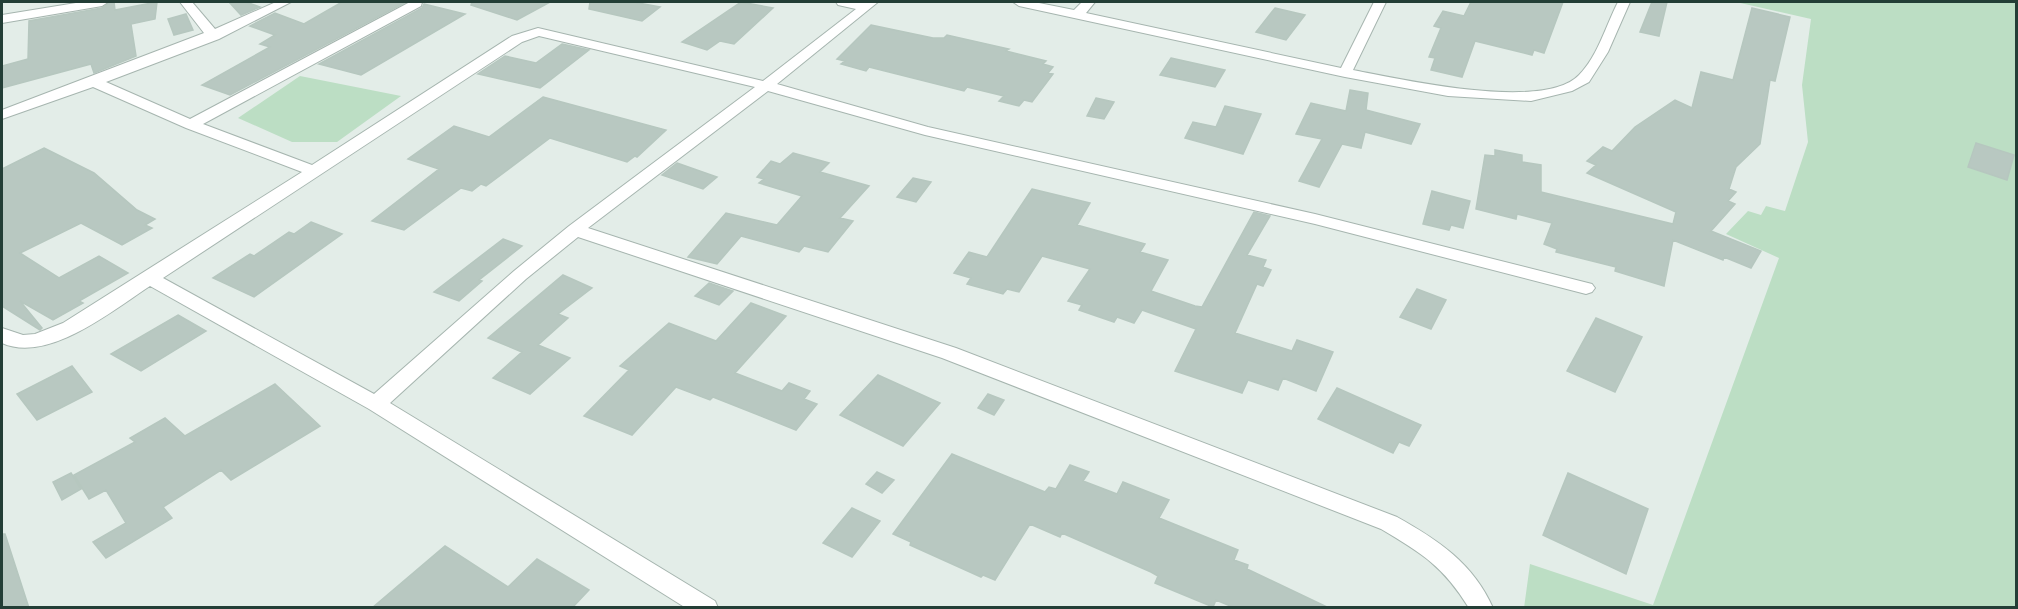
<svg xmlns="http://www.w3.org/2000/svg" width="2018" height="609" font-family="Poppins,sans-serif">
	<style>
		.green { fill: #bcdec4 }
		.building { fill: #b8c8c1; stroke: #b6c7bf; stroke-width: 1.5 }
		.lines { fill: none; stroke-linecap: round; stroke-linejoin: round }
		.street-casing { stroke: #a6b5af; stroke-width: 2 }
		.street { fill: #fff; fill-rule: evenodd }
	</style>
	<rect width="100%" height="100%" fill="#e3ede8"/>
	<!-- green -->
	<path class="green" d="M1736 2H2016V607L1524 608 1530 564 1653 605 1779 258 1726 234 1748 211 1761 215 1766 206 1785 211 1808 142 1802 85 1811 19Z
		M300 76 401 96 337 142H292L238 118Z"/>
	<!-- building -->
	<path class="building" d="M110 2H114L115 10 157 2 155 19 131 24 136 56 94 73 91 64 2 88V66L28 59 29 21 102 8Z
		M229 2H246L260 7 241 15Z
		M342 2H406L230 95 202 85 270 47 260 44 275 35 250 26 275 13 304 24Z
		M472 2H550L517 20 471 5Z
		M590 2H633L660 7 642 21 589 9Z
		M741 2 773 8 734 44 720 41 707 50 682 42Z
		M1471 2H1563L1544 53 1534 50 1532 55 1475 41 1462 77 1431 70 1435 58 1429 57 1441 28 1434 26 1443 11 1464 16Z
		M1652 2H1667L1659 36 1640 32Z
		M424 4 465 14 361 75 319 64 422 8Z
		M1275 8 1305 15 1286 40 1256 32Z
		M1752 8 1790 17 1775 81 1770 80 1760 144 1736 167 1729 189 1736 192 1728 201 1735 204 1711 231 1761 251 1751 268 1724 257 1723 260 1673 240 1664 286 1615 271 1616 267 1556 252 1557 249 1544 244 1552 223 1517 214 1516 219 1476 209 1485 155 1495 156V150L1522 155V162L1541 165V192L1673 224 1676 212 1587 173 1596 165 1587 161 1603 147 1612 151 1635 127 1675 100 1692 108 1701 72 1733 80Z
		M186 14 193 30 174 35 168 19Z
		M871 25 933 38H944L947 35 1009 49 1006 51 1046 61 1043 64 1053 67 1048 73 1053 74 1032 102 1024 100 1019 106 999 101 1004 96 967 87 964 91 869 67 866 71 841 64 845 61 837 59Z
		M562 44 589 50 540 88 478 74 505 56 536 63Z
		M1171 58 1225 70 1215 87 1160 75Z
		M1350 90 1368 93 1366 110 1420 124 1411 144 1365 132 1361 148 1342 144 1319 187 1299 181 1322 139 1296 134 1311 103 1346 111Z
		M543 97 666 130 637 157 635 156 627 162 550 138 486 186 481 184 472 191 461 188 404 230 372 221 439 169 408 159 454 126 489 137Z
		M1096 98 1114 102 1104 119 1087 116Z
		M1225 106 1261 114 1243 154 1185 138 1193 122 1216 127Z
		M1976 143 2014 155 2007 180 1968 167Z
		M44 148 94 173 137 210 155 219 145 225 152 228 122 245 81 223 20 253 59 278 99 256 128 273 79 301 83 303 53 320 20 301 42 328 40 330 2 306V169Z
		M793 153 829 163 820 172 869 186 840 218 853 221 828 252 804 246 799 252 741 236 717 264 688 257 726 213 777 225 802 196 759 183 764 179 757 177 771 161 780 164Z
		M677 163 717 177 703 189 662 175Z
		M913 178 931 182 916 202 897 197Z
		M1032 189 1090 203 1077 225 1145 244 1140 252 1168 260 1151 291 1195 306 1202 307 1254 212 1270 216 1247 255 1266 260 1263 267 1271 270 1263 286 1257 284 1235 333 1292 351 1297 340 1333 352 1316 391 1283 378 1278 390 1248 380 1242 393 1175 371 1196 329 1142 310 1134 323 1117 317 1114 322 1079 310 1082 305 1068 301 1090 269 1042 256 1019 292 1007 289 1003 294 967 284 971 278 954 273 969 252 987 257Z
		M1432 191 1470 201 1463 228 1451 225 1449 230 1423 224Z
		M311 222 342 234 254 297 213 278 250 254 254 256 289 232 294 234Z
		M503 239 522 246 479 280 482 281 459 301 434 292Z
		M563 275 592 288 558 314 568 318 538 345 570 358 530 394 493 378 522 352 488 338Z
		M709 283 733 291 719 305 695 296Z
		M1417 289 1446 300 1431 329 1400 317Z
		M751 303 786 316 735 373 782 391 789 383 810 391 804 399 817 404 796 430 713 397 710 400 676 387 632 435 584 416 629 370 620 366 669 323 716 341Z
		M178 315 206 331 141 371 111 354Z
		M1596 318 1642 337 1615 392 1567 371Z
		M72 366 92 392 37 420 17 394Z
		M878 375 940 403 903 446 840 415Z
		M275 384 320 426 231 480 221 470 163 507 172 518 106 558 93 542 126 523 106 490 89 499 74 475 135 442 130 438 165 418 185 436Z
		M1337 388 1421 425 1409 446 1399 442 1393 453 1318 419Z
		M988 394 1004 400 994 415 978 408Z
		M952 454 1045 492 1049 487 1056 489 1070 465 1089 472 1083 481 1117 494 1123 482 1169 500 1159 518 1238 550 1234 560 1248 565 1247 569 1329 608H1235L1216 600 1213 607 1155 583 1158 576 1151 572 1062 533 1060 537 1030 524 995 580 983 575 981 577 910 545 911 542 893 534Z
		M877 472 894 480 882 493 866 484Z
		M71 473 81 489 62 500 53 482Z
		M1568 473 1648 509 1626 574 1543 535Z
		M852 508 880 521 852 557 823 543Z
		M2 534H5L29 608H2Z
		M445 546 508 587 537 559 589 590 572 608H372Z"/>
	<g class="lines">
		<defs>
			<path id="street" d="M82 2H108L102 6 2 23V15Z
				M180 2H192L215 29 276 2H291L219 39 106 82 190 119 410 2H422L421 6 203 124 312 165 512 36 538 28 763 81 856 9 838 5 836 2H878L777 84 928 127 1315 214 1592 284 1595 288 1592 292 1586 294 1315 224 925 135 768 91 588 228 956 348 1397 517C1438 540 1473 563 1493 608H1469C1443 566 1423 554 1381 529L942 358 578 237 526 279 390 403 715 601 718 608H686L369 409 150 286C113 310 48 364 2 343V328L23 335 35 334 63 323 302 172 186 128 93 87 2 119V110L204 33ZM539 36 755 87 569 226 514 271 374 394 163 278 522 42Z
				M1013 2H1034L1074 10 1082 2H1095L1086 13 1341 68 1374 2H1386L1353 70C1400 79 1544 112 1579 75 1598 56 1606 25 1618 2H1630L1608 52 1589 82 1572 91 1531 101 1448 96 1345 77 1019 6Z"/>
		</defs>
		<!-- street casing -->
		<use href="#street" class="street-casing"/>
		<!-- street -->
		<use href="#street" class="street"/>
	</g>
	<!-- border -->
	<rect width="2018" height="609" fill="none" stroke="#233e36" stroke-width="6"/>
</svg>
